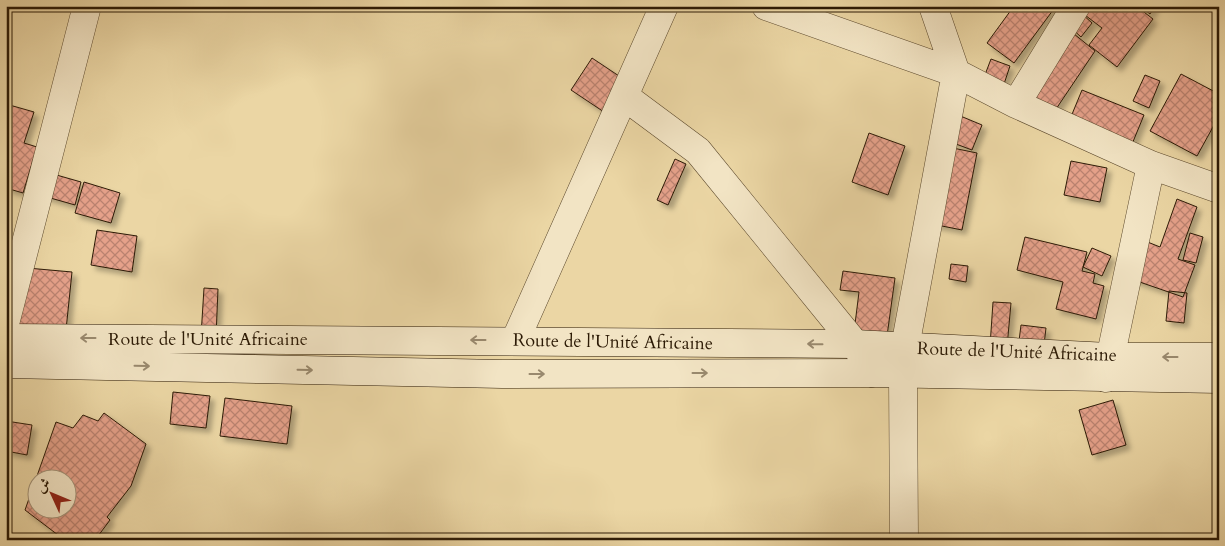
<svg xmlns="http://www.w3.org/2000/svg" width="1225" height="546" font-family="Cardo,Amiri,serif">
	<style>
		.building { fill: url(#building-cross-hatch); stroke: #2c1a05; fill-rule: evenodd; filter: url(#shadow) }
		.lines { fill: none; stroke-linecap: round; stroke-linejoin: round }
		.street-casing { stroke: #5c492d; stroke-width: 29 }
		.secondary-casing { stroke: #2c1a05; stroke-width: 29 }
		.street { stroke: #f2e4c4; stroke-width: 28 }
		.secondary { stroke: #f2e4c4; stroke-width: 28 }
		.oneway { stroke: #99896e }
		.labels { text-anchor: middle; dominant-baseline: central; stroke-width: 5; stroke-linejoin: round; paint-order: stroke }
		.street-label { font-size: 18px; fill: #2c1a05; stroke: #f2e4c4 }
	</style>
	<defs>
		<pattern id="building-cross-hatch" width="8" height="8" patternUnits="userSpaceOnUse" patternTransform="scale(1.25)"><rect width="8" height="8" fill="#e5a18a"/><path d="M0 0l8 8M0 8l8-8" fill="none" stroke="#ba826f"/></pattern>
		<filter id="shadow"><feDropShadow dx="4.5" dy="4.5" stdDeviation="2.5" flood-color="#0004"/></filter>
	</defs>
	<rect width="100%" height="100%" fill="#ebd6a4"/>
	<filter id="stains"><feTurbulence type="fractalNoise" baseFrequency=".004" numOctaves="4"/><feColorMatrix values="0 0 0 0 .2 0 0 0 0 .09 0 0 0 0 .02 0 0 0 .5 -.17"/></filter>
	<radialGradient id="worn" r=".72"><stop offset=".6" stop-color="#630" stop-opacity="0"/><stop offset="1" stop-color="#630" stop-opacity=".3"/></radialGradient>
	<!-- building -->
	<path class="building" d="M1014 6H1056L1014 63 987 43Z
		M1079 6H1136L1153 19 1117 67 1089 45 1102 28 1077 9Z
		M1140 6H1155L1150 14Z
		M1081 13 1092 23 1081 37 1069 26Z
		M1068 29 1095 51 1050 118 1021 99Z
		M592 58 625 80 604 112 571 90Z
		M991 59 1010 66 1003 87 983 80Z
		M1181 74 1219 94V116L1197 156 1150 131Z
		M1145 75 1160 81 1149 108 1133 101Z
		M1082 90 1144 115 1130 149 1068 124Z
		M6 104 34 112 24 143 37 147 23 193 6 188Z
		M958 115 982 125 972 150 948 141Z
		M869 133 905 146 888 195 852 182Z
		M948 147 977 153 962 230 932 224Z
		M675 159 686 164 668 205 657 200Z
		M1071 161 1107 168 1100 202 1064 195Z
		M46 172 81 182 75 205 40 195Z
		M84 182 120 193 111 223 75 213Z
		M1177 199 1197 207 1178 259 1195 265 1183 297 1131 279 1145 241 1160 247Z
		M97 230 137 236 132 272 91 265Z
		M1190 233 1203 237 1196 263 1183 260Z
		M1025 237 1087 252 1082 271 1095 274 1093 283 1104 286 1096 319 1056 309 1063 282 1017 270Z
		M1092 248 1111 256 1102 276 1083 267Z
		M951 264 968 266 966 282 949 279Z
		M16 267 72 272 66 330 10 325Z
		M843 271 895 278 887 336 854 332 859 292 840 290Z
		M204 288 218 289 216 337 201 336Z
		M1169 291 1187 293 1184 323 1166 321Z
		M993 302 1011 303 1007 347 990 346Z
		M1021 325 1046 328 1043 353 1018 349Z
		M173 392 210 396 206 428 170 424Z
		M225 398 292 406 287 444 220 436Z
		M1113 400 1126 445 1092 455 1079 410Z
		M104 413 146 444 131 486 107 517 110 520 95 540H71L58 535 25 510 56 422 73 428 83 415 98 421ZM38 478H68V508H38Z
		M6 421 32 425 27 455 6 451Z"/>
	<g class="lines">
		<defs>
			<path id="street" d="M766 6 956 73 1016 104 1151 165 1219 189
				M624 96 698 151 855 344 872 373
				M1016 104 1076 6
				M6 320 87 6
				M515 341 664 6
				M1106 378 1151 165
				M904 540 903 375 905 347 956 73 933 6"/>
			<path id="secondary" d="M6 338 855 344 1109 357H1219
				M6 364 502 374 872 373 1219 379"/>
		</defs>
		<!-- street casing -->
		<use href="#street" class="street-casing"/>
		<!-- secondary casing -->
		<use href="#secondary" class="secondary-casing"/>
		<!-- street -->
		<use href="#street" class="street"/>
		<!-- secondary -->
		<use href="#secondary" class="secondary"/>
	</g>
	<!-- one-way arrows -->
	<defs><path id="oneway-shaft" d="M-6 0H5M1.5-3L5.5 0L1.5 3" fill="none" stroke-width="1.6" stroke-linecap="round" stroke-linejoin="round" transform="scale(1.25)"/></defs>
	<g class="oneway">
		<use href="#oneway-shaft" transform="translate(88 338) rotate(-180)"/>
		<use href="#oneway-shaft" transform="translate(478 340) rotate(-180)"/>
		<use href="#oneway-shaft" transform="translate(815 344) rotate(-179)"/>
		<use href="#oneway-shaft" transform="translate(1170 357) rotate(-180)"/>
		<use href="#oneway-shaft" transform="translate(142 366) rotate(1)"/>
		<use href="#oneway-shaft" transform="translate(305 370) rotate(1)"/>
		<use href="#oneway-shaft" transform="translate(700 373)"/>
		<use href="#oneway-shaft" transform="translate(537 374)"/>
	</g>
	<g class="labels">
		<!-- street labels -->
		<g class="street-label">
			<text x="208" y="339">Route de l'Unité Africaine</text>
			<text transform="translate(613 342) rotate(1)">Route de l'Unité Africaine</text>
			<text transform="translate(1017 352) rotate(2)">Route de l'Unité Africaine</text>
		</g>
	</g>
	<!-- margin -->
	<rect width="1225" height="546" fill="none" stroke="#ebd6a4" stroke-width="25"/>
	<rect x="8" y="8" width="1210" height="531" fill="none" stroke="#2c1a05" stroke-width="2.5"/>
	<rect x="12" y="12" width="1200" height="521" fill="none" stroke="#2c1a05"/>
	<!-- north arrow -->
	<g transform="translate(52 494) rotate(314)"><circle r="24" fill="#f2e4c4" stroke="#a39378"/>
	<path d="M0-4L9 19L0 12L-9 19Z" fill="#8f2418"/>
	<text y="-8" font-size="14" font-weight="bold" text-anchor="middle" fill="#2c1a05">ش</text>
	</g>
	<rect width="100%" height="100%" filter="url(#stains)"/>
	<rect width="100%" height="100%" fill="url(#worn)"/>
</svg>
